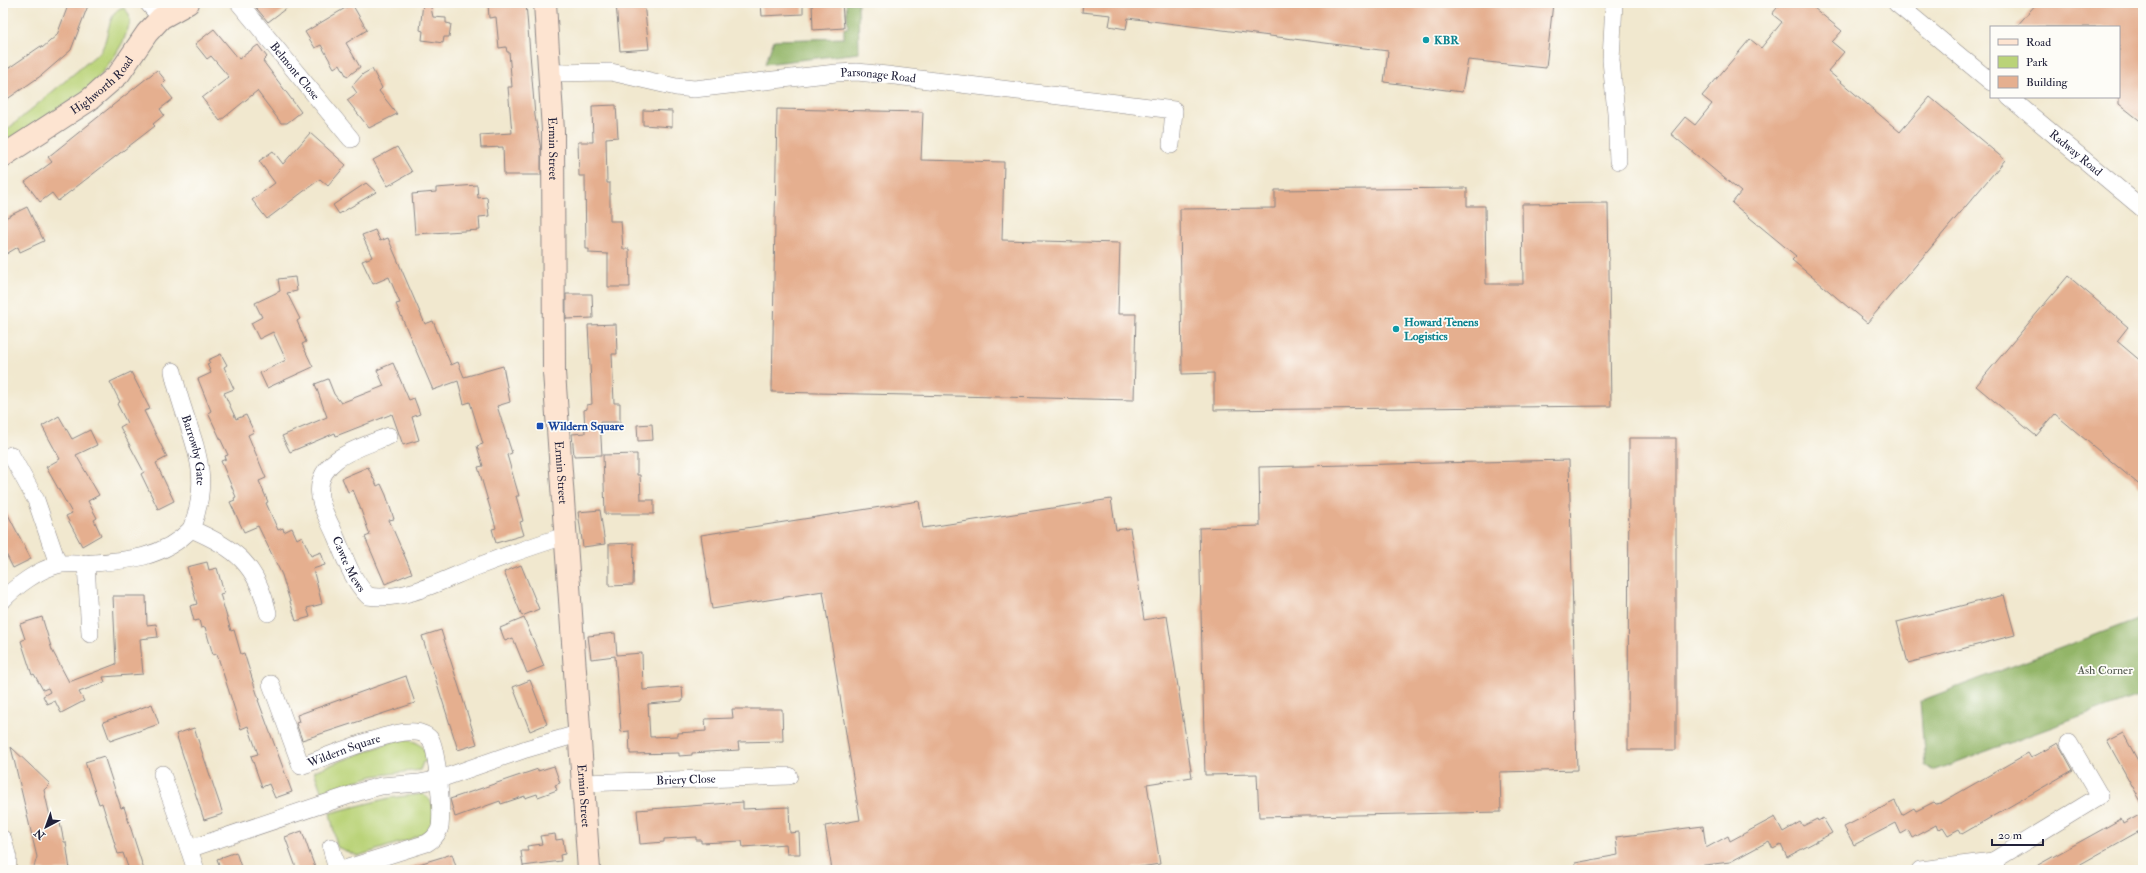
<svg xmlns="http://www.w3.org/2000/svg" width="2146" height="873" font-family="'IM FELL Double Pica',serif">
	<style>
		.green { fill: #bad378; stroke: #6e7a5a }
		.forest { fill: #93b568; stroke: #5a6c52 }
		.building { fill: #e5af8f }
		.lines { fill: none; stroke-linecap: round; stroke-linejoin: round }
		.minor-casing { stroke: #8a8585; stroke-width: 18 }
		.secondary-casing { stroke: #8a8585; stroke-width: 24 }
		.minor { stroke: #fff; stroke-width: 17 }
		.secondary { stroke: #fde4d1; stroke-width: 22 }
		.culture-dot { fill: #0f9aa8; stroke: #fdfcf7; stroke-width: 1.5 }
		.transit-dot { fill: #1a4fb4; stroke: #fdfcf7; stroke-width: 1.5 }
		.labels { text-anchor: middle; dominant-baseline: central; stroke-width: 3.5; stroke-linejoin: round; paint-order: stroke }
		.culture-label { font-size: 12px; font-weight: bold; fill: #0d838f; stroke: #fdfcf7; text-anchor: start }
		.street-label { font-size: 12px; fill: #22223b; stroke: #fdfcf7 }
		.transit-label { font-size: 12px; font-weight: bold; fill: #164399; stroke: #fdfcf7; text-anchor: start }
		.park-label { font-size: 12px; fill: #50574d; stroke: #fdfcf7 }
	</style>
	<rect width="100%" height="100%" fill="#fdfcf7"/>
	<filter id="ink" filterUnits="userSpaceOnUse"><feTurbulence type="fractalNoise" baseFrequency=".025" numOctaves="2"/><feDisplacementMap in="SourceGraphic" scale="8" xChannelSelector="R" yChannelSelector="G"/><feConvolveMatrix kernelMatrix="1 2 1 2 8 2 1 2 1" color-interpolation-filters="sRGB"/></filter>
	<filter id="wash" filterUnits="userSpaceOnUse"><feTurbulence type="fractalNoise" baseFrequency=".012" numOctaves="4" result="noise"/><feDisplacementMap in="SourceGraphic" scale="16" xChannelSelector="R" yChannelSelector="G"/><feGaussianBlur stdDeviation="0.9" result="paint"/><feColorMatrix in="noise" values="0 0 0 0 0 0 0 0 0 0 0 0 0 0 0 0 0 1.4 0 .05"/><feComposite in="paint" operator="in"/></filter>
	<g filter="url(#wash)">
		<rect width="100%" height="100%" fill="#f1e8cf"/>
		<!-- green -->
		<path class="green" d="M120 8H124L129 14 130 23 123 42 114 57 90 88 3 145V133L101 51C109 38 107 16 120 8Z
			M397 740C416 740 423 742 428 761L423 762 420 770 373 776 321 791 314 771Z
			M423 794C438 805 433 813 431 830L408 840 358 856 337 847 330 813 389 798Z"/>
		<!-- forest -->
		<path class="forest" d="M846 3H858L859 53 765 64 774 40 844 38V28H848Z
			M2143 617V694L1932 771 1925 766 1920 701Z"/>
		<g id="blocks">
			<!-- building -->
			<path class="building" d="M69 3H89L71 50 42 75 3 102V72L41 46 42 48 57 35Z
				M252 3H293L268 22Z
				M423 3H430L433 17 446 18V23L451 24 449 37H444L443 43 422 40 423 31 420 30Z
				M488 3H526L535 116 541 150V175H504L503 147 481 148 480 135 512 133 508 87H512L509 52H507L506 47 499 48 496 17 489 18Z
				M616 3H644L649 49 620 51Z
				M761 3H803V14L762 16Z
				M812 3H842L844 28 813 30Z
				M1083 3H1553L1546 68 1468 60 1462 92 1384 82 1388 51 1128 18 1126 29 1109 26 1111 15 1082 12Z
				M1781 3H1808L1842 31 1832 42 1844 52 1828 71 1900 132 1930 97 2005 160 1867 323 1792 260 1796 256 1732 203 1741 192 1671 134 1685 117 1695 125 1712 104 1702 96 1750 39 1761 48 1782 22 1772 14Z
				M2037 3H2143V123L2119 104V27H2016Z
				M352 4 367 30 346 43 360 67 347 77 340 64 334 68 321 45 315 48 305 32Z
				M214 29 239 59 258 45 267 57 263 61 301 112 287 123H281L257 91 220 121 202 98 229 77 211 56 207 59 195 44Z
				M372 69 382 88 379 91 397 114 369 128 347 100 357 93 352 86 363 74Z
				M157 70 166 81 162 85 173 99 160 109 164 115 153 124 155 126 58 201 52 193 40 202 25 182 52 162 48 157Z
				M616 105 618 137 606 138 607 183H610V221H621L623 249H629L630 287H608V254L589 253V249H586L585 176H579L578 142H593L592 106Z
				M777 109 923 112 921 160 1004 162 1002 240 1120 243 1118 314H1136L1134 400 772 392Z
				M643 110 672 111V127L643 125Z
				M310 133 346 165 328 186 320 179 267 219 252 200 275 183 259 161 273 151 283 164Z
				M397 147 412 172 388 186 373 160Z
				M366 183 376 192 339 214 333 205Z
				M477 185 478 198 487 197 489 216 479 217 480 230 415 234 412 194 436 192V188Z
				M1467 188V206H1485L1486 284H1523L1522 204 1608 203 1611 406 1214 410V373L1182 374 1180 209 1275 208V190Z
				M27 207 44 241 20 252 18 247 3 256V219Z
				M375 230 380 241 388 238 425 324 433 321 451 365 458 362 464 377 503 366 510 402 497 406 512 453 507 455 519 496H516L523 521 520 522 524 535 496 543 492 529 496 528 478 467 483 466 477 446 483 444 470 402 464 404 458 381 433 390 396 304 400 303 389 277 373 284 362 261 372 257 362 235Z
				M2068 276 2128 327 2117 341 2143 363V488L2055 414 2036 436 1976 386Z
				M295 277 297 291 287 293 300 319 297 321 306 342 302 344 313 367 267 388 260 373 286 360 273 332 259 339 251 323 262 317 255 303 280 291 278 279Z
				M566 294H592L593 318 566 319Z
				M616 324 617 354H612L614 403H620V422H600L602 455 574 456 572 434 585 433 584 410 587 409V405L592 404 588 325Z
				M221 354 227 365 224 367 234 389 224 393 236 419 246 415 254 432 248 435 266 478 259 481 268 502 266 503 278 530 283 528 284 532 292 528 297 539 302 536 311 556 321 552 325 565 313 569 322 604 307 608 310 617 296 621 282 575 258 526 244 532 230 502 235 500 234 498 236 497 221 461 226 459 225 456 228 455 208 413 211 411 198 379 211 373 207 364 210 363 208 360Z
				M393 363 409 400 414 398 420 414 412 417 419 440 403 445 392 414 336 436 335 433 290 452 282 436 327 417 315 384 328 379 334 394 341 403 384 386 377 370Z
				M131 372 150 409 144 411 167 457 156 463 174 501 158 509 141 474 144 472 120 427 127 423 117 404 120 402 110 382Z
				M59 416 72 439 90 430 97 445 76 455 99 495 88 501 97 518 94 520 101 535 82 546 66 516 72 513 46 467 60 459 42 426Z
				M652 424 653 440 638 441 637 425Z
				M1629 438H1676V750H1628Z
				M637 454V475H640L641 500H654V514H605L603 455Z
				M1569 460 1577 770 1500 772 1501 812 1259 817 1257 774 1205 775 1199 528 1260 526 1259 467Z
				M368 467 377 486 381 484 386 495 394 519 389 520 412 573 385 584 365 537 370 535 358 502 353 490 348 492 342 478Z
				M1111 499 1116 530 1130 528 1144 620 1167 616 1192 777 1147 784 1160 864 1121 870H832L825 826 860 820 823 591 712 609 701 535 919 501 923 528Z
				M3 505 31 559 13 568 3 548Z
				M600 510 605 544 583 547 578 512Z
				M634 543 633 585 609 586V544Z
				M207 562 209 570 217 568 224 593 220 594 231 631 234 630 241 654 244 653 259 700H258L292 792 275 798 269 784 262 787 251 756 258 754 248 726 241 729 217 654 213 655 205 627 201 628 199 620 194 621 190 606 197 604 187 567Z
				M521 565 539 609 522 616 504 572Z
				M2004 595 2015 635 1908 663 1897 622Z
				M113 596H146L147 625 156 624 158 637 140 639 143 674 103 677 105 682 79 692 84 701 61 713 55 701 47 704 43 696 50 692 48 688 43 690 34 674 32 675 21 641 25 639 20 624 42 617 52 650 69 682 116 664Z
				M524 618 544 666 527 673 513 638 505 641 500 628Z
				M441 630 477 744 458 750 422 636Z
				M615 633 617 655 642 653 643 690 682 687 683 701 648 704 650 737 678 736V733L706 731 705 719 733 718 732 709H782L783 741 738 742 739 750 692 753V755L679 756V753L630 754 629 731 621 732 615 656 591 659 588 636Z
				M406 676 415 703 302 740 296 723 299 722 297 715Z
				M530 680 547 724 530 731 513 687Z
				M152 704 159 724 110 741 103 722Z
				M194 728 223 814 204 820 176 734Z
				M2123 733 2143 770V805L2107 741Z
				M2058 743 2073 770 1962 834 1959 829 1948 835 1943 827 1938 830 1936 825 1912 838 1908 830 1901 834 1896 823 1854 845 1844 827 1895 801 1902 815 1914 808 1916 811 1934 802 1936 804 1941 803 2028 753 2031 758Z
				M11 747 50 784 44 790 52 825 60 823 64 842H66L70 870H33L37 857Z
				M104 756 121 808 124 807 144 870H129L123 853 118 854 102 803 99 804 85 762Z
				M554 766 560 783 555 785 557 790 538 797 537 794 525 798V796L501 804 500 801 455 817 450 799 538 769V771Z
				M743 802V809L789 807 790 833 799 832 800 854H787L786 844 743 847 742 841 701 843V840H696V837L664 839V842L640 844 637 810Z
				M2143 813V829L2070 870H2029L2121 819 2123 824Z
				M1775 817 1783 832 1800 822 1803 826 1817 819 1818 821 1823 818 1832 833 1787 857 1781 845 1773 849 1769 841 1730 862 1664 870H1575V863L1618 855 1616 837 1703 826 1706 848 1728 836 1730 841Z
				M302 831 310 854 316 870H297L285 837Z
				M555 834 556 840 563 839 565 854 560 855 561 861 523 866 521 851H528L527 846 542 844 540 836Z
				M236 852 242 870H221L217 859Z
				M452 854 457 870H410L409 867Z"/>
		</g>
	</g>
	<g filter="url(#ink)">
		<use href="#blocks" fill-opacity="0" stroke="#8a8585" stroke-width="1"/>
		<g class="lines">
			<defs>
				<g id="minor">
					<path d="M148 3 161 18"/>
					<path id="s1" d="M239 3 351 139"/>
					<path d="M1614 3 1611 60 1616 113 1618 161"/>
					<path d="M1896 3 1991 82"/>
					<path id="s2" d="M550 73 611 72 676 87 694 89 836 73 857 72 887 75 1174 110 1171 145"/>
					<path id="s3" d="M2009 97 2143 209"/>
					<path id="s4" d="M173 371C184 430 217 466 191 529"/>
					<path id="s5" d="M389 436C362 447 314 458 320 497 322 511 331 524 336 537 345 558 352 580 368 596 404 602 443 580 476 567 505 556 535 545 565 536"/>
					<path d="M11 455 36 500 58 564"/>
					<path d="M86 563 90 634"/>
					<path d="M3 600C16 586 38 570 57 565 64 563 73 564 81 564 122 561 162 560 191 529 236 548 257 565 268 613"/>
					<path id="s6" d="M271 684 301 766C326 757 392 729 415 732 420 732 428 735 431 740 437 752 444 819 439 830 436 837 432 840 427 843L341 870"/>
					<path d="M162 774 189 849 362 791 381 786 419 783 440 779 526 749 581 733"/>
					<path id="s7" d="M583 783 789 776"/>
					<path d="M3 839 8 858 7 870"/>
					<path d="M331 847 337 870"/>
					<path d="M189 849 196 870"/>
					<path d="M1993 861 2100 796 2069 743"/>
					<path d="M1920 870 1993 861 1997 870"/>
				</g>
				<g id="secondary">
					<path id="s8" d="M545 3 553 131 554 372 589 870"/>
					<path id="s9" d="M3 156 89 100 119 74 147 33 161 18 188 3"/>
				</g>
			</defs>
			<!-- minor casing -->
			<use href="#minor" class="minor-casing"/>
			<!-- secondary casing -->
			<use href="#secondary" class="secondary-casing"/>
			<!-- minor -->
			<use href="#minor" class="minor"/>
			<!-- secondary -->
			<use href="#secondary" class="secondary"/>
		</g>
	</g>
	<!-- markers -->
	<g class="culture-dot">
		<circle cx="1426" cy="40" r="4"/>
		<circle cx="1396" cy="329" r="4"/>
	</g>
	<rect class="transit-dot" x="536" y="422" width="8" height="8" rx="2"/>
	<g class="labels">
		<!-- culture labels -->
		<g class="culture-label">
			<text x="1434" y="40">KBR</text>
			<text x="1404" y="322">Howard Tenens<tspan x="1404" dy="14">Logistics</tspan></text>
		</g>
		<!-- street labels -->
		<g class="street-label">
			<text stroke="none"><textPath href="#s1" startOffset="88">Belmont Close</textPath></text>
			<text stroke="none"><textPath href="#s2" startOffset="331">Parsonage Road</textPath></text>
			<text stroke="none"><textPath href="#s9" startOffset="122">Highworth Road</textPath></text>
			<text stroke="none"><textPath href="#s8" startOffset="146">Ermin Street</textPath></text>
			<text stroke="none"><textPath href="#s3" startOffset="87">Radway Road</textPath></text>
			<text stroke="none"><textPath href="#s4" startOffset="82">Barrowby Gate</textPath></text>
			<text stroke="none"><textPath href="#s8" startOffset="470">Ermin Street</textPath></text>
			<text stroke="none"><textPath href="#s5" startOffset="174">Cawte Mews</textPath></text>
			<text stroke="none"><textPath href="#s6" startOffset="133">Wildern Square</textPath></text>
			<text stroke="none"><textPath href="#s7" startOffset="103">Briery Close</textPath></text>
			<text stroke="none"><textPath href="#s8" startOffset="794">Ermin Street</textPath></text>
		</g>
		<!-- transit labels -->
		<g class="transit-label">
			<text x="548" y="426">Wildern Square</text>
		</g>
		<!-- park labels -->
		<g class="park-label">
			<text x="2105" y="670">Ash Corner</text>
		</g>
	</g>
	<!-- margin -->
	<rect width="2146" height="873" fill="none" stroke="#fdfcf7" stroke-width="16"/>
	<!-- legend -->
	<rect x="1990" y="26" width="130" height="72" fill="#fdfcf7" stroke="#a5a5ac"/>
	<rect x="1998" y="39" width="20" height="6" fill="#fde4d1" stroke="#a5a5ac"/>
	<text x="2026" y="46" font-size="12" fill="#22223b">Road</text>
	<rect x="1998" y="56" width="20" height="12" fill="#bad378" stroke="#a5a5ac"/>
	<text x="2026" y="66" font-size="12" fill="#22223b">Park</text>
	<rect x="1998" y="76" width="20" height="12" fill="#e5af8f" stroke="#a5a5ac"/>
	<text x="2026" y="86" font-size="12" fill="#22223b">Building</text>
	<!-- north arrow -->
	<g transform="translate(46 827) rotate(221)" stroke="#fdfcf7" stroke-width="3" paint-order="stroke">
	<path d="M0-3L7 15L0 10L-7 15Z" fill="#22223b"/>
	<text y="-6" font-size="11" font-weight="bold" text-anchor="middle" fill="#22223b">N</text>
	</g>
	<!-- scale -->
	<path d="M1992 839v6h51v-6" fill="none" stroke="#22223b" stroke-width="2"/>
	<text x="1998" y="839" font-size="12" fill="#22223b" stroke="#fdfcf7" stroke-width="3" paint-order="stroke">20 m</text>
</svg>
